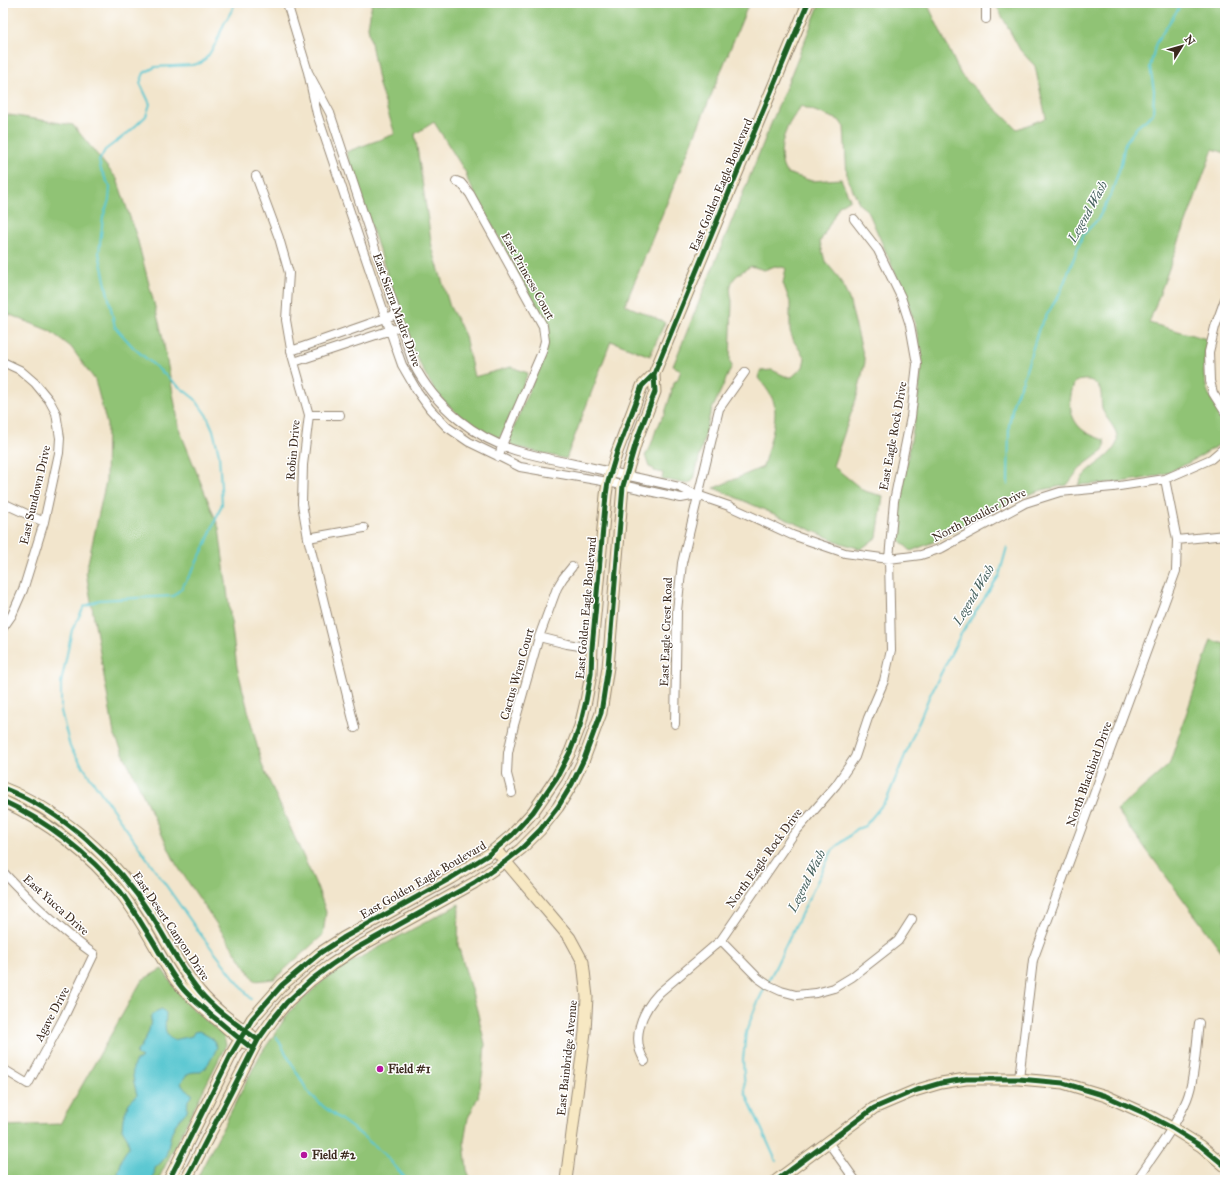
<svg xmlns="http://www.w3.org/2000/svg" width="1228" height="1183" font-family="'IM FELL Great Primer',serif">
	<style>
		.green { fill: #90c375; stroke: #66764a }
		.water { fill: #5ac7d1; stroke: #4a7878 }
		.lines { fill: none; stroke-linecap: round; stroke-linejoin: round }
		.stream { stroke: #5ac7d1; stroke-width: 2 }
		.street-casing { stroke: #968875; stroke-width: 10 }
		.secondary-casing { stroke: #968875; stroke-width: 13 }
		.street { stroke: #fff; stroke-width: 8 }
		.secondary { stroke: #f7e8c3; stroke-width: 11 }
		.cycleway-casing { stroke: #fff; stroke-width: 8 }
		.cycleway { stroke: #1b5e20; stroke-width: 5 }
		.poi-dot { fill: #b5179e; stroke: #fff; stroke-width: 1.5 }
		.labels { text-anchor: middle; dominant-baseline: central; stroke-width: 3; stroke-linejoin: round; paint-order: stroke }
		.street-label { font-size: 12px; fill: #3b2a1e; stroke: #fff }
		.poi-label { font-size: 12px; font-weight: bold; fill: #3b2a1e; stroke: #fff; text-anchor: start }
		.water-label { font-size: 13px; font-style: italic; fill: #46615d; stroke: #fff }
	</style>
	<rect width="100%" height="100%" fill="#fff"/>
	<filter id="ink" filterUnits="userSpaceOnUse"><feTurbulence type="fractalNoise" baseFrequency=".025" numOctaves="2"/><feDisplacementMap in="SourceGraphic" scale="8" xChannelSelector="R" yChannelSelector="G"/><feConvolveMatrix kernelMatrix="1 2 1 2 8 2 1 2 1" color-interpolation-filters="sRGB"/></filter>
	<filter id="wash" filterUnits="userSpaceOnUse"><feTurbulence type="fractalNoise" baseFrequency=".012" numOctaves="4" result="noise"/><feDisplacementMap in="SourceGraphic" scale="16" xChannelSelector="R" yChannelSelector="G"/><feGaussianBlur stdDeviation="0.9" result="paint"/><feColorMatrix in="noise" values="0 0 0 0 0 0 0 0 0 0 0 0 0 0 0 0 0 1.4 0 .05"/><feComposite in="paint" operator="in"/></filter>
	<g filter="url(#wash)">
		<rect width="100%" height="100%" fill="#f2e5cc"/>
		<!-- green -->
		<path class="green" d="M372 3H749L625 305 665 322 650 356 611 341 566 459 512 446 509 439 547 347 544 321 468 181 466 173 434 122 415 134 432 247 450 307 460 325 465 336 474 377 511 367 528 373 502 435C500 437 498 439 494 439 481 437 446 404 437 393 427 379 419 363 412 347L346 152 395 134 379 85 368 27Z
			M820 3H927L961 75 1017 129 1046 118 1035 66 1020 50 995 3H1225V153L1213 149 1149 323 1207 339C1204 358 1201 377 1209 395 1213 404 1221 411 1224 419 1227 425 1225 435 1225 441 1206 453 1187 465 1166 473 1138 482 1107 483 1078 485 1085 467 1108 461 1116 445 1122 431 1105 420 1102 408 1100 399 1104 389 1095 383 1089 378 1081 380 1075 382 1069 395 1068 412 1077 424 1082 432 1095 437 1104 440L1105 446 1103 451 1081 467 1067 485 1042 490 1018 498 931 543 911 551 896 537 897 512 915 420 922 364 916 327 906 298 868 211 860 205 847 177 844 127 839 120 801 106C796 114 789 122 786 131 781 142 778 164 787 173L812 181 841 179 850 199 839 206 820 242 825 261 839 278 849 299 865 362 857 396 833 466 864 491 883 496 877 537 861 549 841 543 714 488 763 467C767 449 781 415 772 398 769 391 763 384 758 378L760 371 772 370 787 377H792L803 367 805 358 793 340 790 331V302L783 283 786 268 775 266 764 270 751 266C735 276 727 280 732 301L730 362 732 366 710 414 694 479 691 482 687 484 662 479 663 473 654 471V469L649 467 645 455H646L650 445H651L657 427H658L663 415 664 416 672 391H671L675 381H677L681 370 673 366Z
			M3 114 73 125 117 179 137 238 162 334 180 431 219 528 237 667 262 765 318 889 326 912 323 935 274 979 255 981 176 864 114 734 86 572 106 481 107 425 95 380 71 347 50 331 3 312Z
			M1211 640 1225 644V956L1117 810 1169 765Z
			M459 904 458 945 477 1010 485 1044 483 1071 478 1097 468 1118 464 1142 467 1170 471 1180H196L259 1057 290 1011 325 979 352 962Z
			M162 969 185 1002 224 1036 226 1045 158 1180H3V1126L60 1124 142 980Z"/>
		<!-- water -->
		<path class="water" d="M162 1009 166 1013C166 1023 162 1034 173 1040L192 1036 194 1032 199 1031 213 1039 217 1047C213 1057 209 1064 201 1072 188 1072 188 1072 181 1083L183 1087 193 1095 188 1100 187 1111C181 1118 175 1123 172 1132 166 1149 171 1155 155 1168L153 1180H119L118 1173 123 1156 129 1147 128 1139 122 1129 123 1118 129 1103 137 1095C135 1086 129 1069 136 1061L141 1059 142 1058 137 1055 136 1053C145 1041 151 1031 151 1016L157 1011Z"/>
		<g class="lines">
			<!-- stream -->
			<path class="stream" d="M234 3 232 10 224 24 216 43 208 56 201 63 192 65 155 67 144 73 140 83 150 104 146 116 129 132 105 150 99 161 101 170 110 187 109 200 103 217 99 253 115 327 134 348 177 385 195 399 207 416 213 430 219 454 222 504 205 546 191 573 181 589 173 596 99 600 84 607 72 630 61 683V711L70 747 88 774 198 931 251 999
				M1008 485 1009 425 1014 400 1023 380 1039 328 1060 293 1083 235 1098 219 1112 192 1121 164 1125 143 1137 127 1153 114 1154 90 1150 67 1156 43 1182 3
				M768 982 832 851 857 829 865 826 887 799 929 697 961 634 999 576 1007 547
				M766 985 756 1006 746 1032 743 1060 745 1092 776 1161
				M276 1036 308 1092 325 1108 359 1133 385 1155 407 1180
				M1223 1180 1224 1169"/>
		</g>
	</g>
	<g filter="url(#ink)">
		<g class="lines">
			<defs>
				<path id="street" d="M287 3 308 72 317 114 396 348 402 365 417 391 430 409 447 427 469 442 504 459 520 467 608 482 681 498 697 495
					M986 3V19
					M308 72 330 113 413 363C435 407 477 441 525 453 545 458 565 462 584 466 616 473 647 480 679 487L697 495 729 506 792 535 845 553 889 559 921 555 942 548 1025 503 1060 492 1113 487 1165 479 1211 459 1225 447
					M256 176 279 238 289 273 286 320 292 355 309 415 303 465 302 504 308 538 355 728
					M456 181 461 183 470 194 543 326 545 341 542 352 502 445 499 457
					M1225 299 1215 327 1209 352 1210 381 1213 393 1225 412
					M291 351 397 314
					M3 362 20 370 35 383 49 400 56 413 60 438 59 453 44 522 23 590 12 615 3 628
					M294 362 394 329
					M309 415H340
					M3 503 44 522
					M308 538 364 528
					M1177 540 1225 535
					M539 637 567 644 592 648
					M675 724 677 611 682 563 719 409 745 372
					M512 793 507 774 508 753 514 725 539 637 557 588 563 578 572 567
					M3 872C31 902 60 930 94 954L64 1017 28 1084 3 1069
					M721 940 758 978 768 985 781 991 796 995 816 993 834 988 852 977 898 941 912 919
					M645 1061C630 1039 642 1011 659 993L721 940 793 835 836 785 855 757 868 718 884 681 891 650 889 559 894 501 911 417 917 364 910 325 901 297 878 250 854 219
					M1019 1079 1033 960 1176 571 1177 540 1165 479
					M828 1142 855 1180
					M1137 1180C1154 1154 1175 1128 1187 1099 1195 1079 1196 1045 1199 1023"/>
				<path id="secondary" d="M3 788C57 809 105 851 139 897 161 927 175 963 200 992 214 1009 233 1022 251 1035
					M3 801C47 821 90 854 120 892 142 919 156 951 175 979 186 994 201 1006 215 1018 225 1026 234 1035 245 1043
					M495 849 570 938 583 962 587 997 585 1032 566 1180
					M169 1180 232 1053 252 1019 282 985 320 953 343 938 451 878 488 855 512 835 533 812 557 777 570 752 580 726 586 701 591 674 592 648 606 495 608 482 617 452 642 386 654 374 720 214 808 3
					M186 1180 258 1040 273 1019 287 1002 311 980 331 965 355 949 474 883 506 861 521 849 540 830 558 807 572 784 584 759 601 713 608 667 623 486 637 439 655 392 654 374
					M777 1180 874 1108 914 1091 941 1083 966 1079H1019L1063 1083 1106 1096 1146 1114 1172 1128 1201 1146 1225 1166"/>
			</defs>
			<!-- street casing -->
			<use href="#street" class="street-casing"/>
			<!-- secondary casing -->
			<use href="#secondary" class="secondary-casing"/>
			<!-- street -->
			<use href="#street" class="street"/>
			<!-- secondary -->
			<use href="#secondary" class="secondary"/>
			<defs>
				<path id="cycleway" d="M3 788C64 812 116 860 151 915 167 940 180 968 200 992 216 1011 238 1025 258 1040
					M3 801C47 821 89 854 120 891 129 903 137 916 145 929 159 949 168 972 184 990 192 999 202 1007 211 1015 225 1026 238 1038 253 1049
					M169 1180 232 1053 252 1019 282 985 320 953 343 938 451 878 488 855 512 835 533 812 557 777 570 752 580 726 586 701 591 674 592 648 606 495 608 482 617 452 642 386 654 374 720 214 808 3
					M186 1180 258 1040 273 1019 287 1002 311 980 331 965 355 949 474 883 506 861 521 849 540 830 558 807 572 784 584 759 601 713 608 667 623 486 637 439 655 392 654 374
					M777 1180 874 1108 914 1091 941 1083 966 1079H1019L1063 1083 1106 1096 1146 1114 1172 1128 1201 1146 1225 1166"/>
			</defs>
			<!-- cycleway casing -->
			<use href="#cycleway" class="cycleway-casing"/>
			<!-- cycleway -->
			<use href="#cycleway" class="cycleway"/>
		</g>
	</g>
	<!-- markers -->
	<g class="poi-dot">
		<circle cx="380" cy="1069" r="4"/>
		<circle cx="304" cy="1155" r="4"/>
	</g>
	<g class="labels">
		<!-- street labels -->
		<g class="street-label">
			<text transform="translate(721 185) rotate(-67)">East Golden Eagle Boulevard</text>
			<text transform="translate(528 276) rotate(61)">East Princess Court</text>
			<text transform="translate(397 310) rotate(70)">East Sierra Madre Drive</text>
			<text transform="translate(893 436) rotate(-80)">East Eagle Rock Drive</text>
			<text transform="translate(293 450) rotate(-85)">Robin Drive</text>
			<text transform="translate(35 495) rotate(-77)">East Sundown Drive</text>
			<text transform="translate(979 515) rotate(-27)">North Boulder Drive</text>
			<text transform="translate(586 608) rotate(-85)">East Golden Eagle Boulevard</text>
			<text transform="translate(666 632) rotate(-88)">East Eagle Crest Road</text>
			<text transform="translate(517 674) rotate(-74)">Cactus Wren Court</text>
			<text transform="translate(1089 774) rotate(-70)">North Blackbird Drive</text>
			<text transform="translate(764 858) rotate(-54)">North Eagle Rock Drive</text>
			<text transform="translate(423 880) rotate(-30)">East Golden Eagle Boulevard</text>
			<text transform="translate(56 905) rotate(42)">East Yucca Drive</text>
			<text transform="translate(171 926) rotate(56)">East Desert Canyon Drive</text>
			<text transform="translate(52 1014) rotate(-62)">Agave Drive</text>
			<text transform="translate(567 1058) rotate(-84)">East Bainbridge Avenue</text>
		</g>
		<!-- poi labels -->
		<g class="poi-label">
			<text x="388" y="1069">Field #1</text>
			<text x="312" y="1155">Field #2</text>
		</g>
		<!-- water labels -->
		<g class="water-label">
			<text transform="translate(1088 212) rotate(-61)">Legend Wash</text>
			<text transform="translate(974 595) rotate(-59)">Legend Wash</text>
			<text transform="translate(807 881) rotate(-63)">Legend Wash</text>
		</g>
	</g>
	<!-- margin -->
	<rect width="1228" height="1183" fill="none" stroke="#fff" stroke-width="16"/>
	<!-- north arrow -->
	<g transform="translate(1182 46) rotate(53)" stroke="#ffffff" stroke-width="3" paint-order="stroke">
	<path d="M0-3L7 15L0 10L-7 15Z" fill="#3b2a1e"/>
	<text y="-6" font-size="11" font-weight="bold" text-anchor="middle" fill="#3b2a1e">N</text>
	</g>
</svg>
